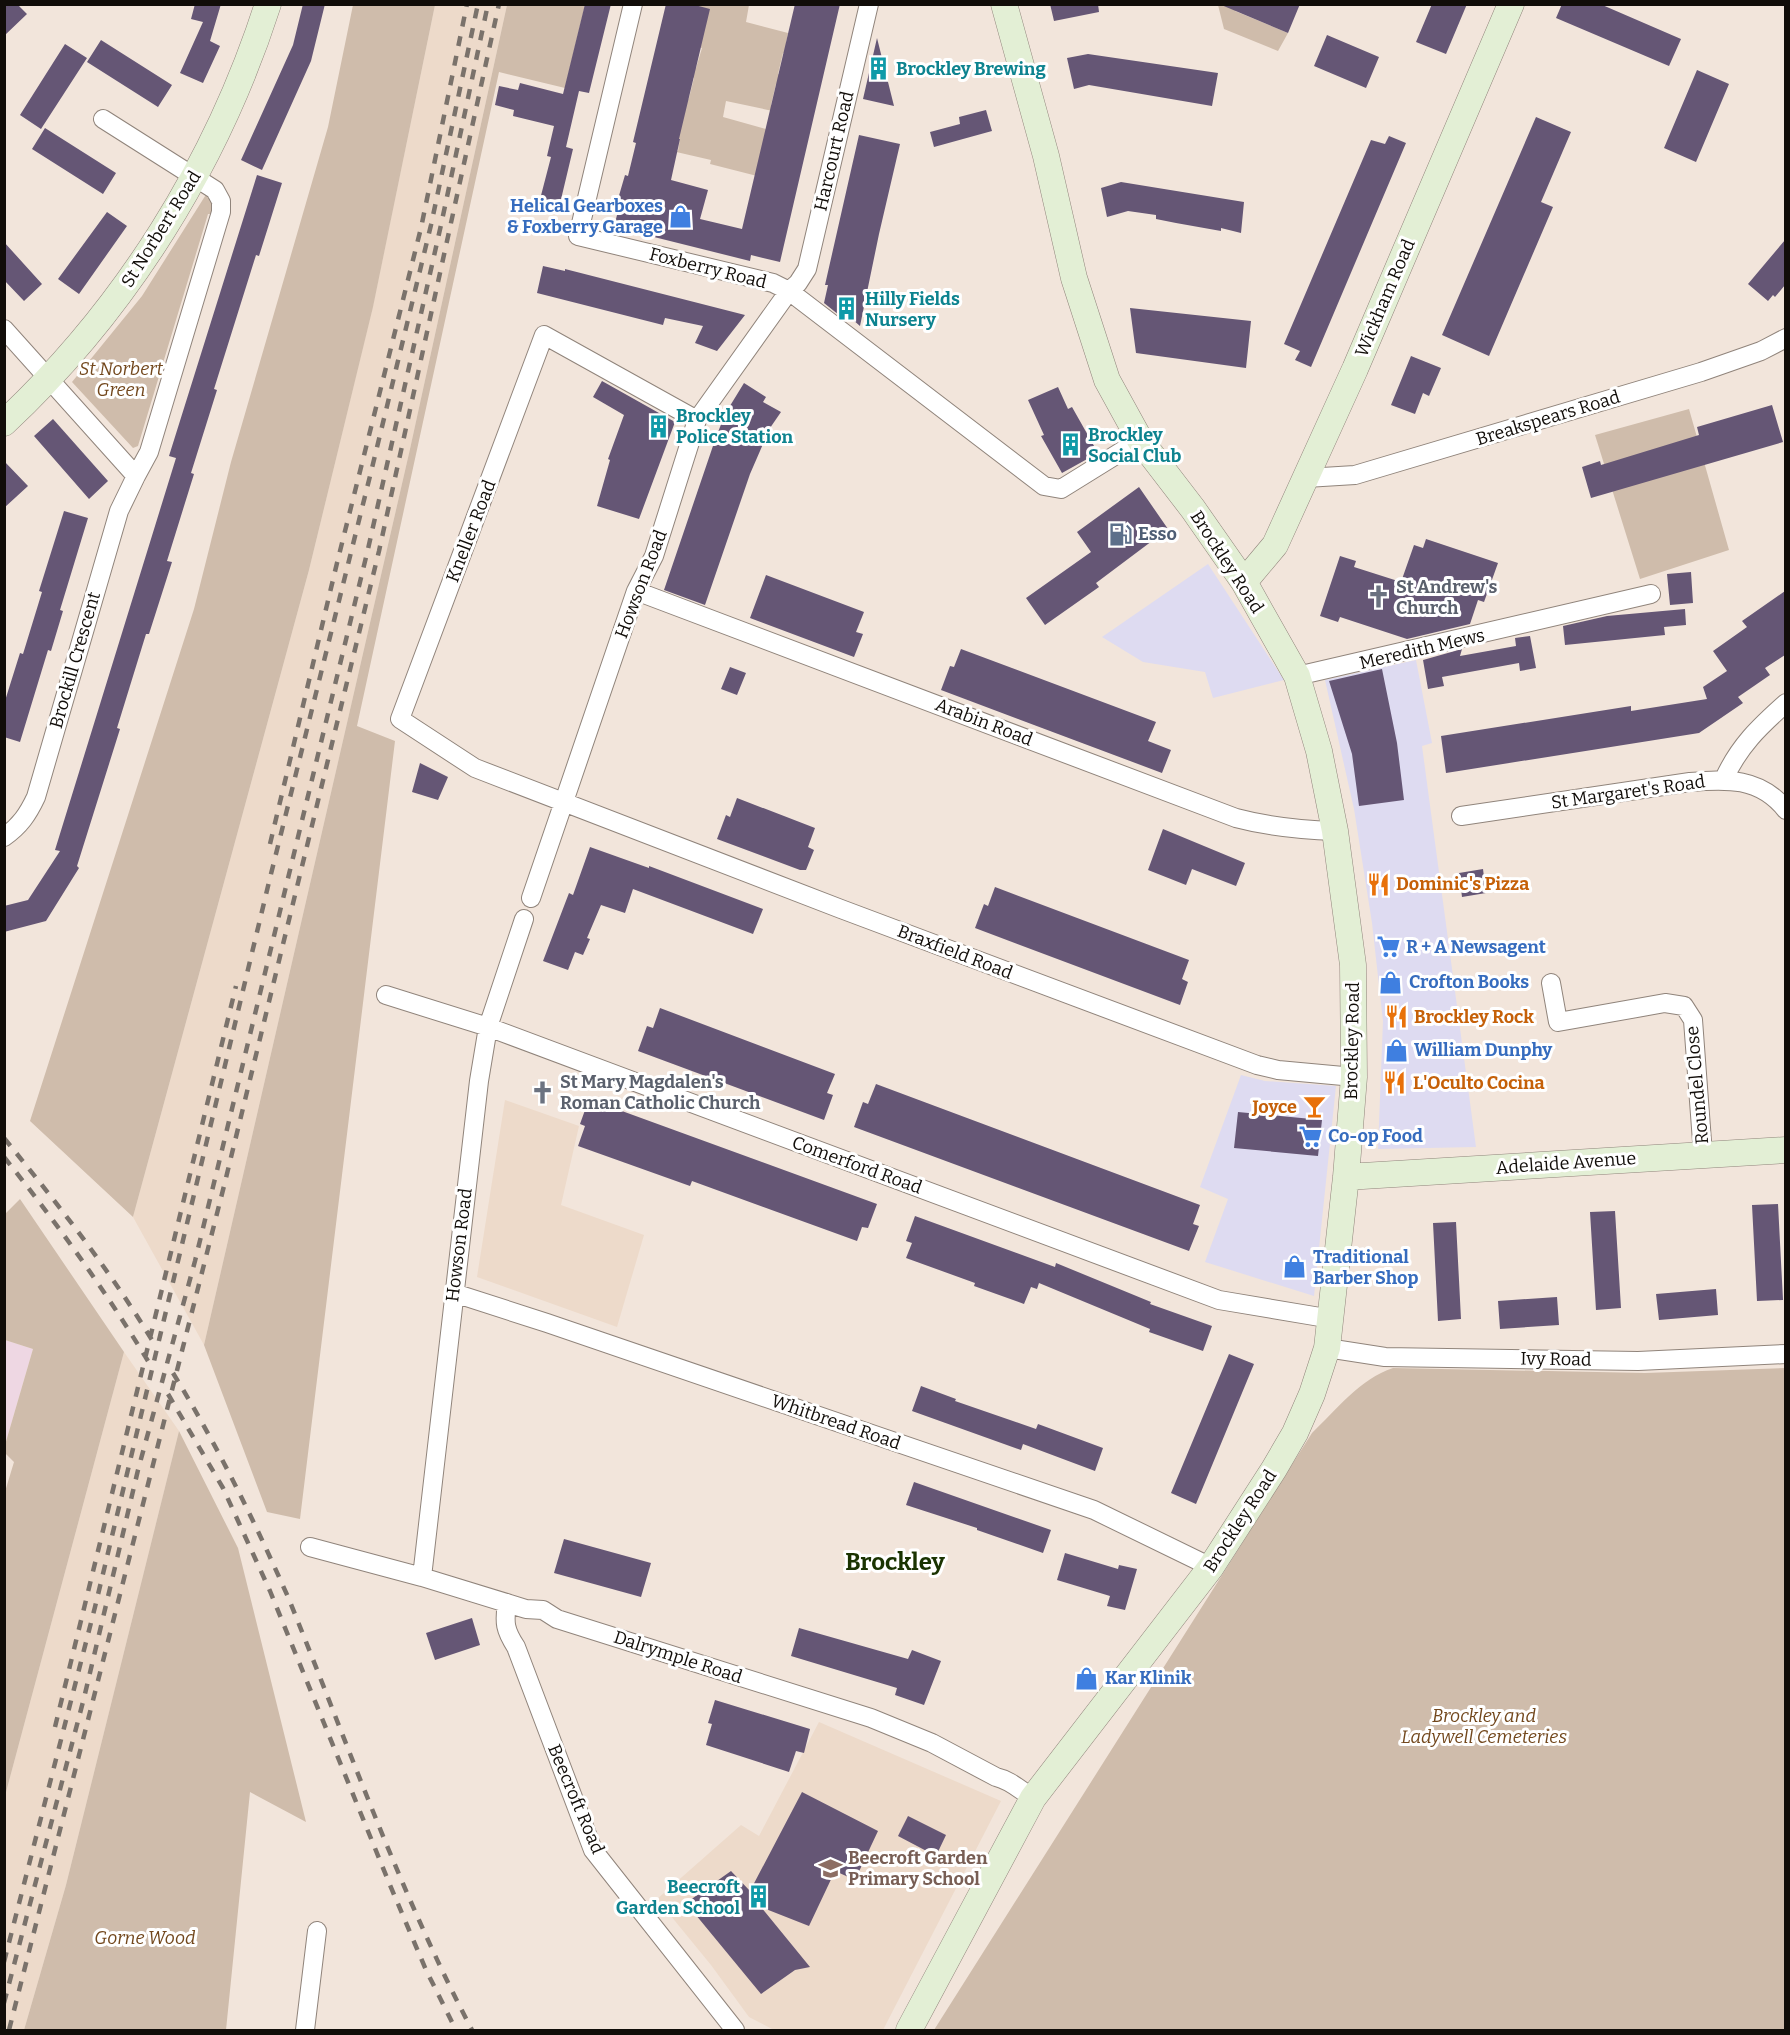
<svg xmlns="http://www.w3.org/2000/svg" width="1790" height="2035" font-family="Bitter,serif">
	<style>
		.commercial { fill: #dedbf1 }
		.industrial { fill: #eed7e3 }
		.built { fill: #eddaca }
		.green { fill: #cfbcab }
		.building { fill: #655675 }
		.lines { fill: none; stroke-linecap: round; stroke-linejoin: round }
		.street-casing { stroke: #90847b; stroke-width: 20 }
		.secondary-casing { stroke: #90847b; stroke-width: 27 }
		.street { stroke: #fff; stroke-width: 18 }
		.secondary { stroke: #e3efd5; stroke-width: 26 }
		.rail { stroke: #7a726b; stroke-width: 4.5; stroke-dasharray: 10 10; stroke-linecap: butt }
		.labels { text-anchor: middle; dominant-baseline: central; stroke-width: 6; stroke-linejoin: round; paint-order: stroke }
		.culture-label { font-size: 18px; font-weight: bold; fill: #0d838f; stroke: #fff; text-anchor: start }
		.street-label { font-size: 18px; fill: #110d09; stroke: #fff }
		.shop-label { font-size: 18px; font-weight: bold; fill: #366cbe; stroke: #fff; text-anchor: start }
		.park-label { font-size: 18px; font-style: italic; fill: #72471c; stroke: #fff }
		.service-label { font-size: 18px; font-weight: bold; fill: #4e5e75; stroke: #fff; text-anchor: start }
		.worship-label { font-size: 18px; font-weight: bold; fill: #5b616d; stroke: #fff; text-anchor: start }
		.food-label { font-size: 18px; font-weight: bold; fill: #c56008; stroke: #fff; text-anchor: start }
		.education-label { font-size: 18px; font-weight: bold; fill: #785e54; stroke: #fff; text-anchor: start }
		.district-label { font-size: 24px; font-weight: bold; fill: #1a3301; stroke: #fff }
	</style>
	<rect width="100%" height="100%" fill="#f2e5db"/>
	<!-- commercial -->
	<path class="commercial" d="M1208 564 1284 680 1213 698 1205 672 1143 662 1102 637Z
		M1416 660 1432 743 1422 746 1476 1147 1378 1149 1383 1021 1372 923 1354 809 1325 680Z
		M1241 1075 1265 1081 1336 1086 1314 1296 1205 1262 1228 1199 1200 1187Z"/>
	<!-- industrial -->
	<path class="industrial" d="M5 1340 33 1349 5 1445Z"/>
	<!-- built -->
	<path class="built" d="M435 5H507L410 449 204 1345 133 1217 309 570 373 306Z
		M505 1100 579 1126 561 1205 644 1235 617 1327 477 1277Z
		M124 1352 179 1431 66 1885 24 2030H5V1796Z
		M819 1722 1001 1801 883 2030H774L749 2017 711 1965 657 1899 741 1825 759 1836Z"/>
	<!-- green -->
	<path class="green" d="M353 5H435L373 307 309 570 133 1217 30 1121 194 609 231 462 328 127Z
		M507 5H585L565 88 499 72 357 726 395 741 300 1519 267 1512 204 1345 410 449Z
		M693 5H749L746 22 788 33 786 43 803 47 801 57 783 53 778 74 796 78 776 84 771 105 788 110 787 114 726 101 723 117 766 129 773 180 710 164 711 160 659 148 678 151 680 139 662 135 689 98 694 78 676 73 679 64 696 68 702 48 684 43Z
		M1218 5H1237L1235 11 1288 33 1278 51 1224 29Z
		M207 193 212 197 215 214H208L138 446 133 448 72 382 142 296Z
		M1689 409 1729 550 1640 579 1595 435Z
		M20 1199 124 1352 5 1796 4 1495 14 1462 5 1453V1445L33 1349 5 1340V1214Z
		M1393 1368 1645 1373 1785 1368V2030H934L1312 1433C1336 1410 1360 1379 1393 1368Z
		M179 1431 238 1548 306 1822 250 1792 226 2030H24L66 1885Z"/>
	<!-- building -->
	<path class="building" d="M4 4H17L27 14 4 36Z
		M195 4H221L210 41 220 46 203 83 180 73 203 22 191 19Z
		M303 4H325L311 61 262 170 241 160 293 45Z
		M585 4H611L589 93 579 91 566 147 573 149 558 212 538 207 551 157 547 156 554 126 513 116 514 110 495 105 499 86 518 90 520 83 563 94Z
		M666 4H691L710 9 679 139H680L671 180 708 190 700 219 742 229 795 4H840L780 262 751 255 750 261 614 227 621 199H618L625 175 628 176 636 143 633 142Z
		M1050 4H1098L1099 12 1054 21Z
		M1219 4H1300L1288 33Z
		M1432 4H1467L1446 54 1416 42Z
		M1562 4H1600L1681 39 1669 66 1556 18Z
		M1327 35 1379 57 1366 88 1314 66Z
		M877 38 894 106 863 99Z
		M101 40 172 85 158 107 87 62Z
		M65 44 87 58 41 129 20 115Z
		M1088 54 1218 73 1212 106 1089 85 1074 89 1067 58Z
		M1697 70 1729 84 1696 162 1664 148Z
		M986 110 992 131 934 147 930 132 960 124 959 117Z
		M1536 117 1571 132 1541 202 1553 207 1489 356 1442 335Z
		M45 128 116 173 103 194 32 149Z
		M859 135 900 144 879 234 860 326 845 313 844 319 824 303 828 285H825Z
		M1389 136 1406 143 1311 367 1295 360 1300 351 1284 344 1371 140 1385 144Z
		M257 175 282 183 259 256 256 255 214 389 217 390 191 473 194 474 167 561 172 562 149 634H146L117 728 120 729 77 866 79 868 46 921 4 932V906L28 900 60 851 55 850 176 458 169 456Z
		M1121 182 1244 202 1241 233 1221 228V231L1176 223 1156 219V215L1128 211 1107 217 1101 188Z
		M107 212 127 226 79 294 58 279Z
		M1785 240V285L1775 297 1773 295 1768 301 1748 284Z
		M4 242 42 284 24 301 4 280Z
		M543 266 565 271V269L745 315 717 351 695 343 703 326 665 318 663 325 537 293Z
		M1130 308 1251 321 1246 368 1136 353Z
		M1411 356 1441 368 1429 396 1423 393 1415 414 1391 405Z
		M602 381 675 422 639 519 597 506 610 460 608 459 624 415 593 397Z
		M744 383 766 397 763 402 781 412 770 428 750 474 705 605 664 590 715 440 725 414Z
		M1058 387 1068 409 1072 407 1098 453 1062 473 1041 436 1044 435 1028 400Z
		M1772 405 1783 442 1591 498 1582 467 1600 461 1601 465 1699 435 1697 427Z
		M53 419 108 481 89 499 34 436Z
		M4 461 28 486 4 508Z
		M1139 487 1168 529 1096 583 1099 587 1045 625 1026 598 1091 552 1077 532Z
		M64 511 88 518 60 610 63 611 51 651 48 650 20 742 4 737V704L20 653 23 654 42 592 39 591Z
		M1426 539 1498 563 1484 602 1478 600 1470 624 1407 639 1340 617 1338 622 1320 616 1340 556 1356 561 1354 567 1401 582 1414 545 1423 548Z
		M1691 572 1693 603 1670 605 1667 574Z
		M766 575 864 612 856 632 863 634 854 657 750 618Z
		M1785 591V655L1765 668 1770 675 1738 697 1743 703 1699 733 1446 773 1441 736 1631 706V711L1707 699 1703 687 1727 671 1713 651 1747 627 1742 621Z
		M1685 609 1686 625 1664 627 1665 635 1565 645 1563 626 1607 616Z
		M1530 636 1536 668 1520 671 1519 663 1442 677 1444 686 1428 689 1423 660 1462 649 1460 656 1516 646 1515 638Z
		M961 649 1156 722 1148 741 1171 750 1162 773 941 690 950 666 954 667Z
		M730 667 746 673 737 695 721 689Z
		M1382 669 1397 743 1404 800 1359 806 1352 754 1329 681Z
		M420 763 448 777 438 800 412 792Z
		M737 798 815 828 808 847 814 850 806 870H800L717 839 726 815 730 817Z
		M1163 829 1245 863 1236 886 1192 869 1186 885 1148 870Z
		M590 847 649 868V866L763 909 753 934 633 889 625 913 601 905 587 938 590 939 583 955 575 952 568 970 543 961 569 893 573 895Z
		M1483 869 1486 893 1462 897 1459 873Z
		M995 887 1189 960 1182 979 1188 982 1180 1005 975 928 984 904 988 906Z
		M660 1008 835 1074 827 1093 833 1095 824 1120 638 1051 647 1026 653 1028Z
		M876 1084 1200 1205 1193 1224 1199 1226 1189 1251 854 1127 863 1102 868 1104Z
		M589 1099 877 1204 868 1228 862 1227 857 1241 692 1181 690 1186 578 1146 585 1126 580 1124Z
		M1238 1112 1322 1120 1318 1156 1234 1148Z
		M1778 1204 1783 1300 1757 1301 1752 1205Z
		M1615 1211 1621 1308 1596 1310 1590 1212Z
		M915 1216 1055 1267 1056 1263 1151 1302 1150 1304 1212 1326 1203 1351 1149 1332 1150 1329 1039 1283 1037 1289 1031 1287 1024 1304 974 1286 975 1283 906 1258 912 1243 906 1241Z
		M1456 1222 1461 1319 1438 1321 1433 1223Z
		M1716 1289 1718 1315 1659 1320 1656 1294Z
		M1557 1297 1559 1325 1500 1329 1498 1301Z
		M1229 1354 1254 1364 1196 1504 1171 1493Z
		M921 1386 956 1399 955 1401 1036 1429 1038 1424 1103 1448 1095 1471 1023 1444 1021 1450 912 1411Z
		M914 1482 1051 1530 1043 1553 977 1530V1528L906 1505Z
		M564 1539 651 1563 641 1597 554 1573Z
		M1065 1553 1118 1569 1119 1565 1137 1569 1125 1610 1107 1606 1110 1596 1057 1580Z
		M472 1618 480 1645 435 1660 426 1633Z
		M799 1628 908 1659 912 1650 941 1661 924 1705 895 1695 897 1688 791 1656Z
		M715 1700 810 1729 804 1753 796 1751 789 1772 706 1745 712 1724 708 1723Z
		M802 1792 878 1831 855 1880 835 1871 809 1926 761 1907 810 1967 795 1970 761 1994 686 1903 731 1871 750 1891Z
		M908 1816 946 1835 936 1856 898 1836Z"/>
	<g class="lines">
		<defs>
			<path id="street" d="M633 4 578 236 773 283 789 291 1044 486 1061 489 1140 440
				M4 329 136 476 149 452 221 212V201L215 190 103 119
				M697 420 544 335 400 719 475 768 841 909 1257 1065 1278 1070 1354 1077
				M1306 478 1355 475 1701 372 1761 351 1786 338
				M636 591 1236 818C1270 827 1301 830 1335 831
				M1297 676 1651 594
				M1724 779C1739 746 1759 727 1786 703
				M1461 816 1690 782C1726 779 1760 777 1786 810
				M4 837C20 826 28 814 36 797L119 511 136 476
				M531 898 636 591 654 556 697 420 789 291 798 283 807 269 869 4
				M1551 983 1558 1022 1665 1003 1684 1006 1693 1020 1703 1155
				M386 995 488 1027 1219 1300 1332 1319
				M454 1293 547 1323 1094 1510 1211 1567
				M1327 1348 1385 1357 1638 1361 1786 1354
				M310 1547 422 1577 526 1609 543 1610 557 1619 871 1718 932 1743 996 1777C1010 1780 1020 1790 1033 1798
				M422 1577 479 1081 488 1027 524 919
				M507 1603C504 1623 505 1630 516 1647L593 1850 735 2030
				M305 2030 317 1931"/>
			<path id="secondary" d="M4 423C126 309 217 163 268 4
				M1244 582 1275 545 1355 369 1511 4
				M1346 1177 1786 1150
				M909 2030 1033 1798 1211 1567 1274 1469 1295 1433 1312 1394 1327 1348 1346 1177 1354 1077 1353 965 1335 831 1319 751 1297 676 1244 582 1193 509 1140 440 1107 380 1074 278 1046 156 1004 4"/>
		</defs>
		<!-- street casing -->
		<use href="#street" class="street-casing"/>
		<!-- secondary casing -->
		<use href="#secondary" class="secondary-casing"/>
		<!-- street -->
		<use href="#street" class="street"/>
		<!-- secondary -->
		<use href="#secondary" class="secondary"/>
		<!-- rail -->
		<path class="rail" d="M270 844 337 563 421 228 467 4
			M4 1138C57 1203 109 1269 152 1340
			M4 1157C56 1222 105 1290 148 1361
			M173 1373C217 1445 254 1520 288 1597 347 1742 399 1891 472 2030
			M168 1394 223 1488 270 1591 390 1885 426 1970 456 2030
			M55 1727 236 986
			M4 1962 95 1607 269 882 371 472 431 225 478 4
			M4 2003 84 1698 138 1470 195 1261 368 549 441 225 488 4
			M9 2030 224 1186 379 551 499 4"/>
	</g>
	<!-- icons -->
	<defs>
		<symbol id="building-bare" viewBox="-9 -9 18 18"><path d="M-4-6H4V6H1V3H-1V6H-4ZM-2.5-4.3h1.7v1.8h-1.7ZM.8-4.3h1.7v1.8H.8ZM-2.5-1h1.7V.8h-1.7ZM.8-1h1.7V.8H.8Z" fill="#0f9aa8" stroke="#fff" stroke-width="2.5" paint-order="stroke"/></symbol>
		<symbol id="shop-bare" viewBox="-9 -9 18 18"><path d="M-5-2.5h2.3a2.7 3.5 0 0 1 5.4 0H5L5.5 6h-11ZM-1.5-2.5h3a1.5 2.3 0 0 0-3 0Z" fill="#3f7fe0" stroke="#fff" stroke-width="2.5" paint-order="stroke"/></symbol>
		<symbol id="fuel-bare" viewBox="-9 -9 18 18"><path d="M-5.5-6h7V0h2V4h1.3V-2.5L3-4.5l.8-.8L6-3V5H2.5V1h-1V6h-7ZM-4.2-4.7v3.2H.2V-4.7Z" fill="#5c6f8a" stroke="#fff" stroke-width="2.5" paint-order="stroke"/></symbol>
		<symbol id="church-bare" viewBox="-9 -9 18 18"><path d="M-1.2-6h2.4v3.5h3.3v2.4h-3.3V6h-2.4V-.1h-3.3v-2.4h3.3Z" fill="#6b7280" stroke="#fff" stroke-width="2.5" paint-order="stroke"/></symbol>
		<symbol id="restaurant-bare" viewBox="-9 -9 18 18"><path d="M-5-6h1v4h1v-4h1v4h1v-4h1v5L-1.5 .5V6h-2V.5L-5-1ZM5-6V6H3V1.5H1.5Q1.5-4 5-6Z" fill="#e8710a" stroke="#fff" stroke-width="2.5" paint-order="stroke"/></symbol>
		<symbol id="supermarket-bare" viewBox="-9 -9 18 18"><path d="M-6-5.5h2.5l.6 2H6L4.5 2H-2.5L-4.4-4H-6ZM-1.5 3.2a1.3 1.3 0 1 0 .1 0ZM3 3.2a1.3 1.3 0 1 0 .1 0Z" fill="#3f7fe0" stroke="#fff" stroke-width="2.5" paint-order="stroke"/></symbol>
		<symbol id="bar-bare" viewBox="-9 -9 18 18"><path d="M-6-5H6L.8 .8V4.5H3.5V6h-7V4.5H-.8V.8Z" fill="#e8710a" stroke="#fff" stroke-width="2.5" paint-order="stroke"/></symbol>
		<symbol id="school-bare" viewBox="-9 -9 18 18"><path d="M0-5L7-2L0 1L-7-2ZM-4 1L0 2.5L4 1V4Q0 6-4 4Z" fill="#8d6e63" stroke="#fff" stroke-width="2.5" paint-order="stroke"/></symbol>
	</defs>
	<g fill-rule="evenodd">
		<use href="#building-bare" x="862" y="52" width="33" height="33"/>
		<use href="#shop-bare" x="664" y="200" width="33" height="33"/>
		<use href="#building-bare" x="830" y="292" width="33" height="33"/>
		<use href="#building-bare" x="642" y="410" width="33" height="33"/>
		<use href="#building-bare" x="1054" y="428" width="33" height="33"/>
		<use href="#fuel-bare" x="1104" y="518" width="33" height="33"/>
		<use href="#church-bare" x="1362" y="580" width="33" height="33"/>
		<use href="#restaurant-bare" x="1362" y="868" width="33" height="33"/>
		<use href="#supermarket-bare" x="1372" y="930" width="33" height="33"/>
		<use href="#shop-bare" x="1374" y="966" width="33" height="33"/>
		<use href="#restaurant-bare" x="1380" y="1000" width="33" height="33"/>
		<use href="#shop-bare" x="1380" y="1034" width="33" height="33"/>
		<use href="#restaurant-bare" x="1378" y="1066" width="33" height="33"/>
		<use href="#church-bare" x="526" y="1076" width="33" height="33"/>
		<use href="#bar-bare" x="1298" y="1090" width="33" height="33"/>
		<use href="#supermarket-bare" x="1294" y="1120" width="33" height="33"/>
		<use href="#shop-bare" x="1278" y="1250" width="33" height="33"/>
		<use href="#shop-bare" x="1070" y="1662" width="33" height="33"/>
		<use href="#school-bare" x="814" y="1852" width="33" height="33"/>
		<use href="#building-bare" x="742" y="1880" width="33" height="33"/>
	</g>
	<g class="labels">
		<!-- culture labels -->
		<g class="culture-label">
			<text x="896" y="69">Brockley Brewing</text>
			<text x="865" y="299">Hilly Fields<tspan x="865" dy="21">Nursery</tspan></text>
			<text x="676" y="416">Brockley<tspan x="676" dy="21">Police Station</tspan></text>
			<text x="1088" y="435">Brockley<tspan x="1088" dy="21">Social Club</tspan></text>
			<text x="740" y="1887" text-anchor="end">Beecroft<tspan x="740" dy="21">Garden School</tspan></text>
		</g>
		<!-- street labels -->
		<g class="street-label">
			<text transform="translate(834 151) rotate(-77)">Harcourt Road</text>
			<text transform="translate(161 229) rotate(-58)">St Norbert Road</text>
			<text transform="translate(708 268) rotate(14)">Foxberry Road</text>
			<text transform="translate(1385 298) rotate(-67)">Wickham Road</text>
			<text transform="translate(1548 418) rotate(-17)">Breakspears Road</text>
			<text transform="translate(471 531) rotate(-69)">Kneller Road</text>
			<text transform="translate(1227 562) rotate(57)">Brockley Road</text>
			<text transform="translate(641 584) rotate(-69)">Howson Road</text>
			<text transform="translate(1422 649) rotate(-13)">Meredith Mews</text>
			<text transform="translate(75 660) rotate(-74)">Brockill Crescent</text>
			<text transform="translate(984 722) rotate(21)">Arabin Road</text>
			<text transform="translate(1628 792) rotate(-8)">St Margaret's Road</text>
			<text transform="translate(955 952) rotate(21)">Braxfield Road</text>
			<text transform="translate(1352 1041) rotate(-89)">Brockley Road</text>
			<text transform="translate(1697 1085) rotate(-95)">Roundel Close</text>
			<text transform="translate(1566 1163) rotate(-4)">Adelaide Avenue</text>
			<text transform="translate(857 1165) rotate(20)">Comerford Road</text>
			<text transform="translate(459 1245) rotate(-83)">Howson Road</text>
			<text transform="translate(1556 1359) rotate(1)">Ivy Road</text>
			<text transform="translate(836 1422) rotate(19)">Whitbread Road</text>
			<text transform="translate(1240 1521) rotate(-57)">Brockley Road</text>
			<text transform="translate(678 1657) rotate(18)">Dalrymple Road</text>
			<text transform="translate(576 1799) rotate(67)">Beecroft Road</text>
		</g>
		<!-- shop labels -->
		<g class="shop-label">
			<text x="663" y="206" text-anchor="end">Helical Gearboxes<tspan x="663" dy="21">&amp; Foxberry Garage</tspan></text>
			<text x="1406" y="947">R + A Newsagent</text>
			<text x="1409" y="982">Crofton Books</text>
			<text x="1414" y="1050">William Dunphy</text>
			<text x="1328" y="1136">Co-op Food</text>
			<text x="1313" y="1257">Traditional<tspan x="1313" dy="21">Barber Shop</tspan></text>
			<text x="1105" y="1678">Kar Klinik</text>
		</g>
		<!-- park labels -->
		<g class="park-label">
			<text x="121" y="369">St Norbert<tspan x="121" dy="21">Green</tspan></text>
			<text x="1484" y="1716">Brockley and<tspan x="1484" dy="21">Ladywell Cemeteries</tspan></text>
			<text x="145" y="1938">Gorne Wood</text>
		</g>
		<!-- service labels -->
		<g class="service-label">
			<text x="1138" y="534">Esso</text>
		</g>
		<!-- worship labels -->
		<g class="worship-label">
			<text x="1396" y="587">St Andrew's<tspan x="1396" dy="21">Church</tspan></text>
			<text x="560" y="1082">St Mary Magdalen's<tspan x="560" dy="21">Roman Catholic Church</tspan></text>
		</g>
		<!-- food labels -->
		<g class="food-label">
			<text x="1396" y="884">Dominic's Pizza</text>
			<text x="1414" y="1017">Brockley Rock</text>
			<text x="1413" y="1083">L'Oculto Cocina</text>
			<text x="1297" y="1107" text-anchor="end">Joyce</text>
		</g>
		<!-- education labels -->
		<g class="education-label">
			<text x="848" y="1858">Beecroft Garden<tspan x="848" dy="21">Primary School</tspan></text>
		</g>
		<!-- district labels -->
		<g class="district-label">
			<text x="895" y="1562">Brockley</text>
		</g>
	</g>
	<!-- border -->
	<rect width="1790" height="2035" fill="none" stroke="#110d09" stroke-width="12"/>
</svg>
